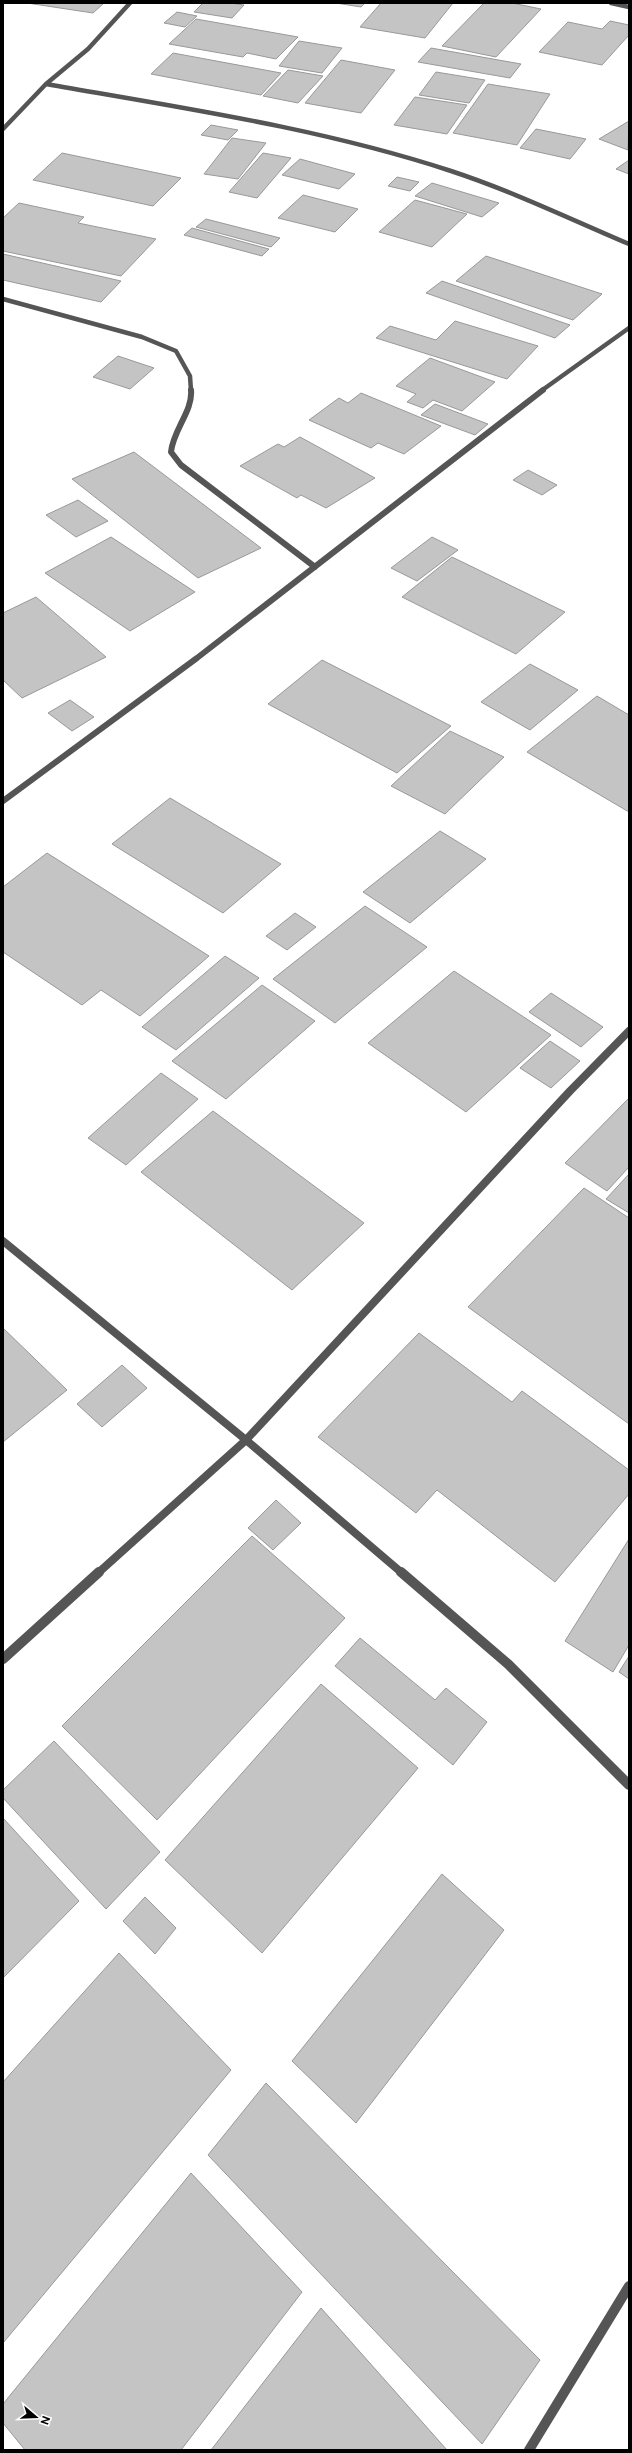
<svg xmlns="http://www.w3.org/2000/svg" width="632" height="2453" font-family="'Public Sans',sans-serif">
	<style>
		.building { fill: #c4c4c4; stroke: #999 }
		.lines { fill: none; stroke-linecap: round; stroke-linejoin: round }
		.minor-far3 { stroke: #555; stroke-width: 4.5 }
		.minor-far2 { stroke: #555; stroke-width: 6 }
		.minor-far1 { stroke: #555; stroke-width: 8 }
		.minor { stroke: #555; stroke-width: 10 }
	</style>
	<rect width="100%" height="100%" fill="#fff"/>
	<!-- building -->
	<path class="building" d="M27 3H104L93 13Z
		M203 3H230L244 5 232 18 194 12Z
		M336 3H365L361 7Z
		M381 3H453L425 38 360 27Z
		M484 3H512L541 9 496 57 442 46Z
		M177 12 197 16 185 27 164 23Z
		M196 19 298 37 276 59 247 53 243 57 169 44Z
		M610 21 629 25V35L602 65 539 52 568 22 602 29Z
		M299 41 342 48 322 73 279 66Z
		M431 48 521 64 510 78 418 62Z
		M173 53 281 73 261 95 151 74Z
		M341 60 395 70 361 113 305 103Z
		M288 70 323 76 298 103 263 96Z
		M436 72 485 80 469 103 419 95Z
		M488 84 550 94 517 145 453 133Z
		M415 97 467 105 447 134 394 125Z
		M629 121 628 150 599 139Z
		M211 125 238 130 228 140 201 135Z
		M536 129 586 139 570 159 520 148Z
		M232 138 266 143 238 179 204 174Z
		M62 153 181 178 153 206 33 180Z
		M263 153 291 158 257 198 229 192Z
		M300 159 355 174 339 189 282 175Z
		M629 160V174L616 169Z
		M397 177 419 182 410 191 388 186Z
		M432 183 499 203 482 217 415 196Z
		M303 195 358 209 335 232 278 218Z
		M415 200 467 214 432 247 379 232Z
		M19 203 84 217 78 223 156 239 121 276 3 251V218Z
		M206 219 280 238 271 247 196 227Z
		M192 228 269 249 262 256 184 235Z
		M3 254 121 281 101 302 3 280Z
		M486 256 602 294 573 320 456 281Z
		M442 281 570 325 555 338 426 293Z
		M455 321 538 346 507 379 376 338 390 326 436 340Z
		M118 356 154 368 130 389 93 377Z
		M430 358 495 382 462 411 433 400 423 408 407 402 416 394 396 386Z
		M361 393 441 426 404 454 378 443 371 448 309 420 339 398 348 403Z
		M435 404 488 424 475 435 421 415Z
		M300 437 375 478 326 508 301 495 297 498 240 466 278 444 284 447Z
		M134 452 261 548 198 578 72 479Z
		M528 470 557 485 542 495 513 480Z
		M78 500 108 521 76 537 46 515Z
		M111 537 195 592 130 631 45 573Z
		M432 537 458 550 417 581 391 568Z
		M452 557 565 612 516 654 402 597Z
		M36 597 106 657 22 698 3 680V613Z
		M322 660 451 726 397 773 268 704Z
		M530 664 578 690 530 730 481 702Z
		M597 696 629 715V812L527 752Z
		M70 700 94 717 72 731 48 713Z
		M450 731 504 757 445 814 391 786Z
		M170 798 281 864 223 913 112 844Z
		M440 831 486 859 410 923 363 892Z
		M47 853 209 956 140 1016 101 990 82 1005 3 952V887Z
		M365 906 427 947 335 1023 273 979Z
		M295 913 316 927 287 950 266 936Z
		M225 956 259 978 176 1050 142 1027Z
		M454 971 551 1035 466 1112 368 1043Z
		M262 985 315 1021 226 1099 172 1061Z
		M551 993 603 1027 581 1047 529 1012Z
		M550 1041 580 1061 551 1088 520 1068Z
		M161 1073 198 1099 126 1165 88 1138Z
		M629 1098V1167L607 1191 565 1163Z
		M213 1111 364 1223 292 1290 141 1172Z
		M629 1174V1213L606 1199Z
		M584 1188 629 1218V1424L468 1307Z
		M3 1328 67 1390 3 1442Z
		M419 1333 512 1402 522 1391 629 1470V1494L555 1582 437 1490 416 1513 318 1437Z
		M122 1365 147 1388 102 1427 77 1404Z
		M276 1500 301 1523 273 1550 248 1528Z
		M252 1536 345 1618 157 1820 62 1726Z
		M629 1539V1645L613 1672 565 1641Z
		M360 1638 435 1700 446 1688 487 1722 453 1765 335 1666Z
		M629 1656V1679L619 1672Z
		M321 1684 418 1768 262 1953 165 1860Z
		M54 1741 160 1852 106 1909 3 1798V1790Z
		M3 1818 79 1901 3 1978Z
		M442 1874 504 1930 356 2123 292 2061Z
		M145 1897 176 1928 155 1954 123 1921Z
		M119 1953 231 2070 3 2343V2082Z
		M266 2083 540 2360 482 2444 208 2155Z
		M191 2173 302 2292 181 2450H25L3 2423V2404Z
		M321 2308 447 2450H211Z"/>
	<g class="lines">
		<!-- minor-far3 -->
		<path class="minor-far3" d="M611 3 629 7
			M46 84C182 108 320 128 451 171 512 191 570 219 629 244
			M3 129 46 84 88 49 130 3
			M3 299 142 337 176 351 190 376 191 391
			M541 391 629 328"/>
		<!-- minor-far2 -->
		<path class="minor-far2" d="M191 390C193 411 173 430 171 452L181 465 315 567
			M3 801 197 658 543 390"/>
		<!-- minor-far1 -->
		<path class="minor-far1" d="M3 1241 246 1440 402 1573
			M98 1573 246 1440 570 1091 629 1031"/>
		<!-- minor -->
		<path class="minor" d="M401 1572 508 1664 629 1785
			M3 1659 99 1572
			M529 2450 629 2286"/>
	</g>
	<!-- border -->
	<rect width="632" height="2453" fill="none" stroke="#000000" stroke-width="8"/>
	<!-- north arrow -->
	<g transform="translate(36 2417) rotate(109)" stroke="#ffffff" stroke-width="3" paint-order="stroke">
	<path d="M0-3L7 15L0 10L-7 15Z" fill="#000000"/>
	<text y="-6" font-size="11" font-weight="bold" text-anchor="middle" fill="#000000">N</text>
	</g>
</svg>
